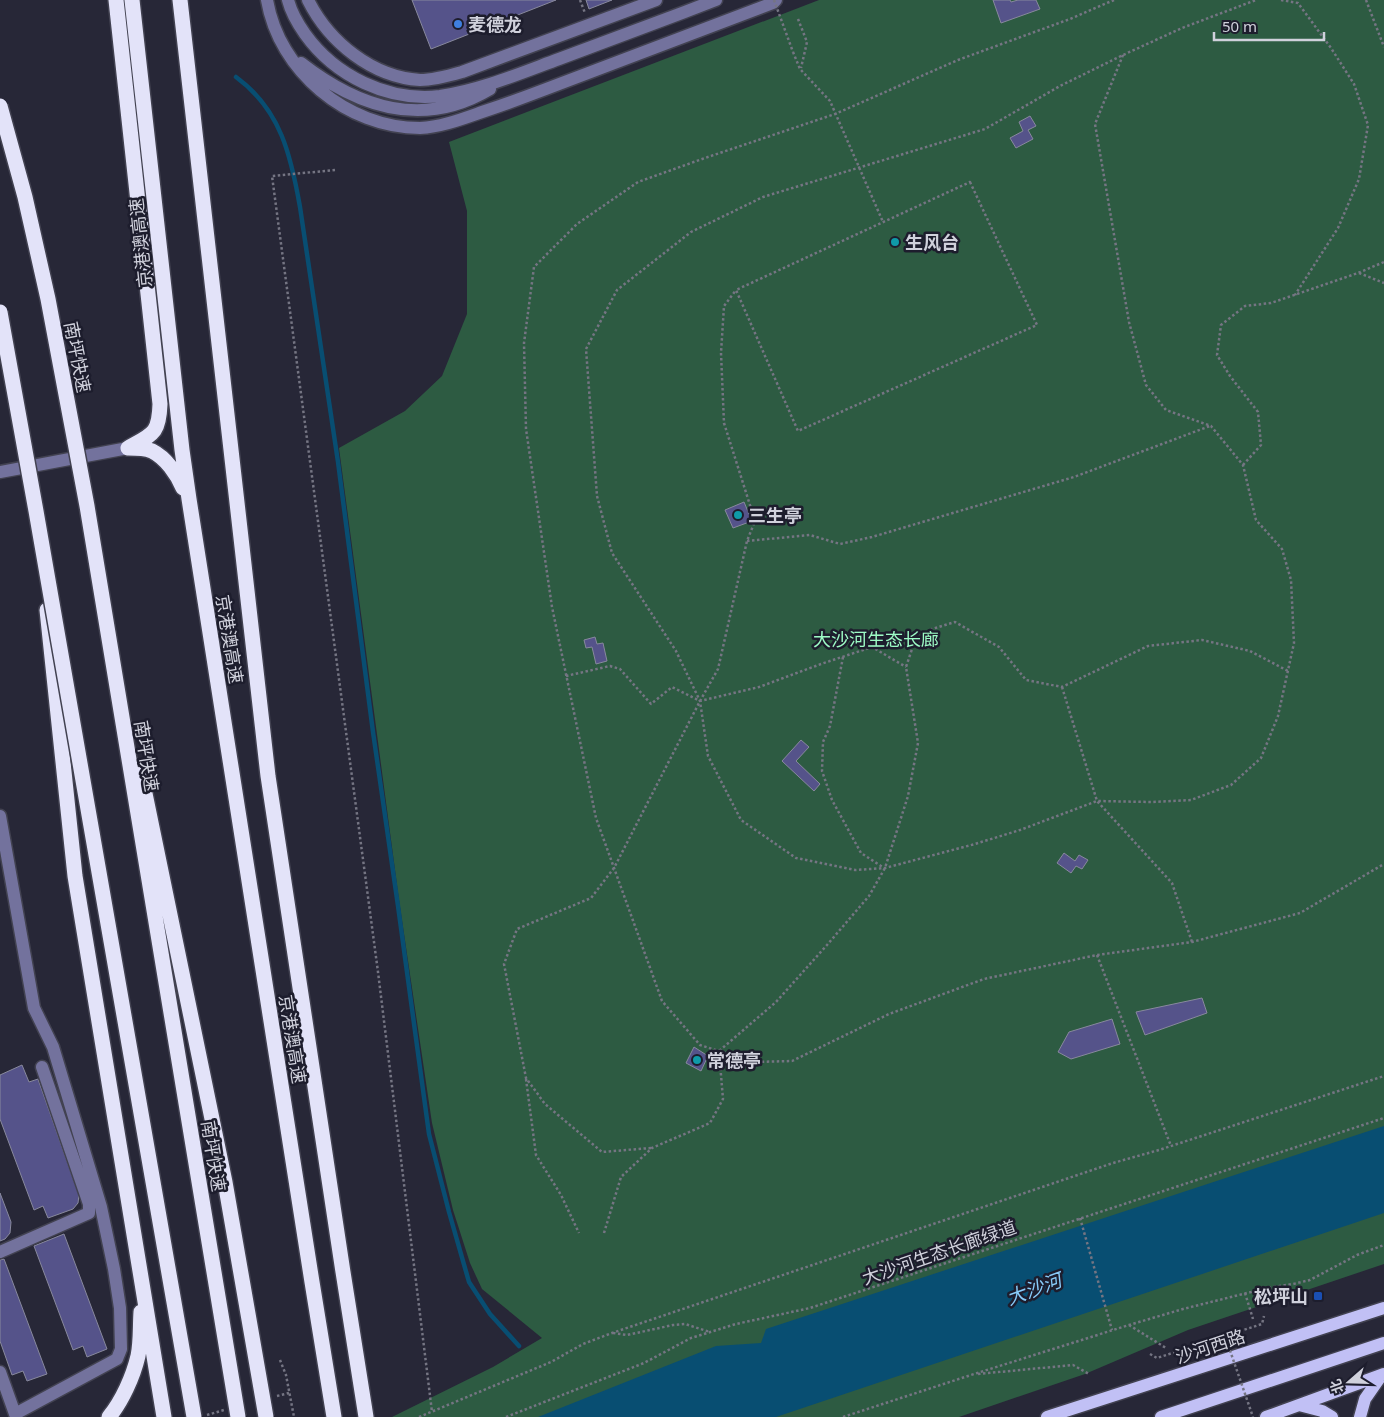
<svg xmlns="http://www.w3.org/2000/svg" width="1384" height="1417" font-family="'Noto Sans','Noto Sans SC',sans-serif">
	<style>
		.green { fill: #2d5b42 }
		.water { fill: #084e72 }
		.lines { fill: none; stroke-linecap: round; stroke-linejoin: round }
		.stream { stroke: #084e72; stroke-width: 4.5 }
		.building { fill: #55538a; stroke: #88899d }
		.minor-casing { stroke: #424251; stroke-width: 15 }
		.major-casing { stroke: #424251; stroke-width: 15 }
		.highway-casing { stroke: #424251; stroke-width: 18 }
		.path { stroke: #757583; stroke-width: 2.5; stroke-dasharray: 2.5 2.5; stroke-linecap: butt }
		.minor { stroke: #73729d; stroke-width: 12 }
		.major { stroke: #c1c0f5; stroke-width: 12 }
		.highway { stroke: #e3e3f9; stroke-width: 15 }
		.highway-bridge-casing { stroke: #424251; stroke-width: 18; stroke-linecap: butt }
		.path-bridge { stroke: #757583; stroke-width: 2.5; stroke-dasharray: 2.5 2.5; stroke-linecap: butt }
		.highway-bridge { stroke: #e3e3f9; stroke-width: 15 }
		.shop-dot { fill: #3f7fe0; stroke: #1d1d2d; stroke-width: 2 }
		.culture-dot { fill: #0f9aa8; stroke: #1d1d2d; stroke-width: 2 }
		.transit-dot { fill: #1a4fb4; stroke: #1d1d2d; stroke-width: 2 }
		.labels { text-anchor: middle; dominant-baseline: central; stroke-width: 5; stroke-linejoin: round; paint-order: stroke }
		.poi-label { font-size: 18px; font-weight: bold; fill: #d0d1dc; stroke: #1d1d2d; text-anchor: start }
		.street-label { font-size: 18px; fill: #d0d1dc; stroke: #1d1d2d }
		.park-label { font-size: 18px; fill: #9dfbc5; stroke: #1d1d2d }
		.water-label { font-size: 19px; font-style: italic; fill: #88cbf9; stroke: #1d1d2d }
	</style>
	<rect width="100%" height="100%" fill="#272737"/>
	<!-- green -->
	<path class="green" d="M819 0H1384V1264L1188 1330 1085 1374 959 1417H392L493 1367 542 1338 482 1289 470 1263 453 1210 432 1123 399 900 339 448 405 411 442 376 467 314V211L449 142Z"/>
	<!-- water -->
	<path class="water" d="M1384 1126V1213L776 1417H538L716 1346 761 1343 766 1329Z"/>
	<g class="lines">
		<!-- stream -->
		<path class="stream" d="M236 77C281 110 291 156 300 207L338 462 373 732 398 906 429 1134 449 1212 469 1282 490 1314 519 1346"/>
	</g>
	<!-- building -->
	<path class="building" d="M412 0H556L431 49Z
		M586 0H612L589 9Z
		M993 0H1010L1011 2 1018 0H1036L1040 9 1001 23Z
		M1030 116 1036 126 1028 130 1033 139 1016 148 1010 138 1023 131 1019 122Z
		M744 502 752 521 733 528 725 510Z
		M595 637 597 644 603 643 607 661 596 664 592 647 586 648 584 640Z
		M801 740 809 747 796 761 820 784 814 791 782 761Z
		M1064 853 1075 861 1079 855 1088 860 1082 869 1076 866 1071 873 1057 863Z
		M1202 998 1207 1013 1145 1035 1136 1012Z
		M1112 1019 1120 1044 1071 1059 1058 1052 1069 1032Z
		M694 1047 708 1056 701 1071 686 1063Z
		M22 1065 29 1082 38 1079 79 1195 78 1203 73 1209 48 1218 43 1206 34 1210 0 1119V1075Z
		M0 1193 11 1222 10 1233 5 1239 0 1241Z
		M64 1234 107 1349 87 1357 83 1346 73 1350 34 1246Z
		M4 1259 47 1374 27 1381 23 1371 12 1375 0 1341V1260Z"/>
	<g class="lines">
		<defs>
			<path id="minor" d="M267 0C279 71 347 128 420 128 441 127 462 119 482 112 503 105 525 97 546 89 621 60 697 32 773 3L776 0
				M288 0C291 12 298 24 305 34 335 76 388 102 440 96 481 90 521 73 559 59 612 39 664 20 716 0
				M308 0C329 42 372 77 420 80 434 80 448 76 462 72L656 0
				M301 63C359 108 423 129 490 89
				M0 472 128 448
				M0 816 34 1008 53 1047 101 1207 114 1269 120 1308 121 1349 117 1359 15 1414 0 1372
				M0 1252 89 1213V1204L42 1067"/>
			<path id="major" d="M1299 1405 1322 1411 1332 1417
				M1047 1417 1384 1308
				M1161 1417 1384 1343
				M1266 1417 1384 1374
				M1360 1417 1365 1399 1381 1376"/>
			<path id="highway" d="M116 0 160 404C159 434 153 434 128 448
				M132 0 182 450 189 499 312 1282 334 1417
				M180 0 268 776 343 1272 366 1417
				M128 448C136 448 145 448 152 451 166 458 177 474 183 488
				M47 610 75 876 164 1417
				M109 1417C122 1401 133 1377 138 1356 141 1342 140 1326 141 1312"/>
		</defs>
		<!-- minor casing -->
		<use href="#minor" class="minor-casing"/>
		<!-- major casing -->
		<use href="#major" class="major-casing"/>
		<!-- highway casing -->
		<use href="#highway" class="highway-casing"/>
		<!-- path -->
		<path class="path" d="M580 0 585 13
			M1114 0 1070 19 958 60 835 114 705 158 638 182 577 224 534 267 524 343 526 429 552 607 596 818 662 1001 700 1045 753 1062 792 1061 889 1014 984 979 1097 955 1192 942 1300 913 1384 864
			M1281 0 1298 3 1331 48 1354 84 1368 125 1359 179 1338 228 1295 295
			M1366 0 1384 47
			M798 19 807 42 801 68
			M793 52 800 69 830 101 883 222
			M1123 55 1095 124 1129 322 1146 385 1166 410 1211 426 1243 465 1256 520 1282 549 1291 580 1294 643 1278 716 1261 758 1231 785 1191 800 1151 802 1097 801 1020 830 975 844 885 868 855 870 796 858 741 820 708 756 700 701 676 651 612 553 597 496 586 349 617 290 691 232 763 197 985 129 1060 86 1123 55 1182 28 1256 0
			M335 170 272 176 378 972 432 1412
			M970 182 1037 325 798 431 736 290Z
			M1359 273 1384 283
			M1243 465 1261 445 1258 412 1230 376 1217 355 1221 325 1245 306 1271 303 1358 273 1384 262
			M747 541 810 535 840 544 872 537 1074 477 1210 426
			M843 657 830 726 823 742 822 771 832 800 861 853 884 868
			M566 676 610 666 620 669 651 704 672 687 700 701 759 687 821 664 872 647 906 667
			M1062 687 1097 801 1172 883 1192 942
			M1097 955 1171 1146
			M526 1079 536 1155 561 1195 579 1233
			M651 1148 602 1152 545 1104 526 1078 504 964 517 929 591 898 614 868 700 701 718 669 747 541 755 521 724 423 721 353 724 306 736 290
			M1080 1218 1112 1330
			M604 1233 621 1177 652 1148 710 1123 723 1099 719 1051 776 1002 827 945 869 896 885 868 908 796 918 743 906 667 913 646 932 629 955 622 999 647 1026 680 1062 687 1148 646 1202 640 1250 651 1288 671
			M1245 1293 1253 1319
			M1129 1325 1166 1348
			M613 1333 627 1335 673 1325 685 1324 710 1332
			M1150 1354 1157 1358 1262 1324 1264 1316
			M280 1360 286 1375 294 1417
			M978 1374 1073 1365 1089 1374
			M277 1396 289 1393
			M207 1415 224 1410
			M419 1417 551 1362 583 1344 612 1333 1113 1163 1159 1150 1384 1076
			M506 1417 644 1363 691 1338 736 1324 810 1308 1384 1118
			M843 1417 971 1375 1129 1325 1183 1309 1267 1288 1293 1284 1310 1280 1357 1255 1384 1245"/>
		<!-- minor -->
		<use href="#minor" class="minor"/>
		<!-- major -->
		<use href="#major" class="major"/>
		<!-- highway -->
		<use href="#highway" class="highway"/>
		<defs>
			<path id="highway-bridge" d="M0 106 25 197 48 299 87 506 238 1417
				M0 312 36 511 194 1417
				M141 774 225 1182 266 1417"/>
		</defs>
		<!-- highway-bridge casing -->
		<use href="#highway-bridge" class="highway-bridge-casing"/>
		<!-- path-bridge -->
		<path class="path-bridge" d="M774 0 793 52
			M1225 1336 1253 1417"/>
		<!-- highway-bridge -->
		<use href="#highway-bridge" class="highway-bridge"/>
	</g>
	<!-- markers -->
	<circle class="shop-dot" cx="458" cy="24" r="5"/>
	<g class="culture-dot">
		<circle cx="895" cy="242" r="5"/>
		<circle cx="738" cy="515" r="5"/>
		<circle cx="697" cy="1060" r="5"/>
	</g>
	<rect class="transit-dot" x="1313" y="1291" width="10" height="10" rx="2.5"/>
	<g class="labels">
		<!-- poi labels -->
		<g class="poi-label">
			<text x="468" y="24">麦德龙</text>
			<text x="905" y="242">生风台</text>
			<text x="748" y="515">三生亭</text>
			<text x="707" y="1060">常德亭</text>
			<text x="1308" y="1296" text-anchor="end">松坪山</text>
		</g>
		<!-- street labels -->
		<g class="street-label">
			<text transform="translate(140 243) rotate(-96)">京港澳高速</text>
			<text transform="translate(78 357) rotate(79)">南坪快速</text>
			<text transform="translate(230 639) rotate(81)">京港澳高速</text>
			<text transform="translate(147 756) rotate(81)">南坪快速</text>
			<text transform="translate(293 1039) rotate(81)">京港澳高速</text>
			<text transform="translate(214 1156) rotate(81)">南坪快速</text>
			<text transform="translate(939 1252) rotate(-19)">大沙河生态长廊绿道</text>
			<text transform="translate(1210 1346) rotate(-18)">沙河西路</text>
		</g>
		<!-- park labels -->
		<g class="park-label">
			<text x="876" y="639">大沙河生态长廊</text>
		</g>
		<!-- water labels -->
		<g class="water-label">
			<text transform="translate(1034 1289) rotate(-20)">大沙河</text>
		</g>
	</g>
	<!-- north arrow -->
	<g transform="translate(1349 1382) rotate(250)" stroke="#1d1d2d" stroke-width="4" paint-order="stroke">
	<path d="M0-4L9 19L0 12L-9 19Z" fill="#d0d1dc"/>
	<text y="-8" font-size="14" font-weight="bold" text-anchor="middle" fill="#d0d1dc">北</text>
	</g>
	<!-- scale -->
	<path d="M1214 32v8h110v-8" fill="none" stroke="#d0d1dc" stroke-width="2.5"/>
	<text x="1222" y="32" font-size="15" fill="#d0d1dc" stroke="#1d1d2d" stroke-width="4" paint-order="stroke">50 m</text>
</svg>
